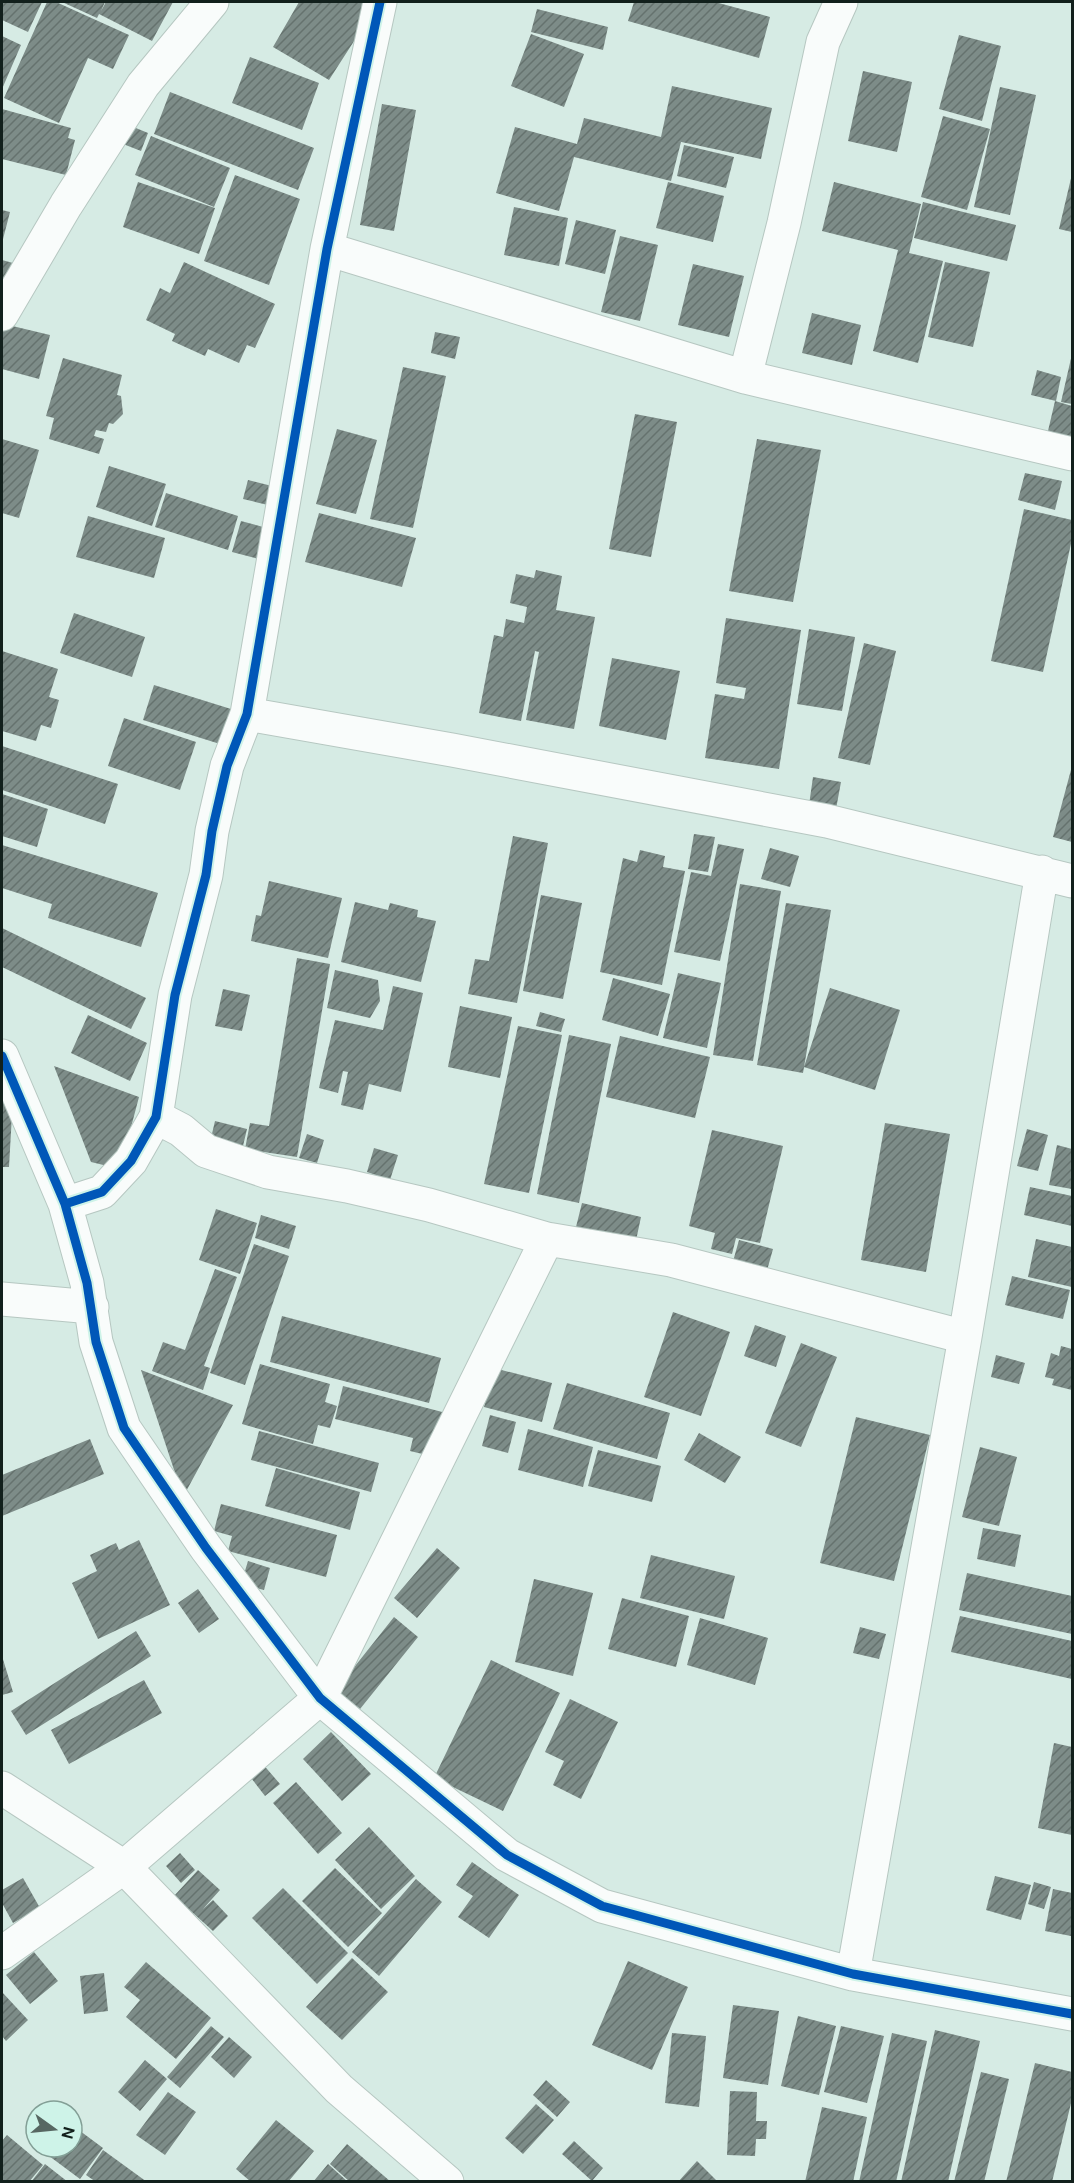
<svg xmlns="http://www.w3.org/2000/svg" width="1074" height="2183" font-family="'DM Sans',sans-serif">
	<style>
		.building { fill: url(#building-hatch) }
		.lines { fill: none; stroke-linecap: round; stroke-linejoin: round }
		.minor-casing { stroke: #b6c7c1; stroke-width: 35 }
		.minor { stroke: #f9fcfb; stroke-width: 33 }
		.cycleway-casing { stroke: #cef3e8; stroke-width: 13 }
		.cycleway { stroke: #0057b8; stroke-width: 9 }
	</style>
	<defs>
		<pattern id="building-hatch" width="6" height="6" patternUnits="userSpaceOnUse" patternTransform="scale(1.5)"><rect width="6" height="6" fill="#7d8c88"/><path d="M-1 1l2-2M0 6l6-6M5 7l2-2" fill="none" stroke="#65726e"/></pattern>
	</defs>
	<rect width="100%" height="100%" fill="#d6ebe4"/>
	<!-- building -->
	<path class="building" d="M2 2H42L28 32 2 20Z
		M47 2H56L129 35 113 69 88 58 59 123 4 98Z
		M62 2H105L101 11 106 2H173L152 41 99 14 97 18Z
		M299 2H368L356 38 329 80 273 47Z
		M634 2H715L770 17 759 58 628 21Z
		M537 9 608 27 603 50 531 32Z
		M531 34 584 54 564 107 511 86Z
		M959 35 1001 46 982 121 939 109Z
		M2 36 21 45 2 89Z
		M250 57 319 83 302 130 232 103Z
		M863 71 912 82 897 152 848 141Z
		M672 86 772 108 761 159 672 140 681 142 671 181 574 157 559 211 496 193 515 127 577 144 584 118 661 137Z
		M1000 87 1036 95 1010 215 974 207Z
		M170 92 314 148 298 190 154 134Z
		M382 104 416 110 394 231 360 225Z
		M2 109 71 128 68 138 75 140 66 175 2 159Z
		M943 116 990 129 967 210 921 197Z
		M131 126 148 133 141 151 123 144Z
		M151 136 230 168 214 207 135 175Z
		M684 145 734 157 726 188 677 176Z
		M1072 174V232L1059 229Z
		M235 175 300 199 269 285 204 261Z
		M138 182 215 208 199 254 123 227Z
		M668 182 724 196 713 242 656 228Z
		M834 182 921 204 909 253 943 261 918 363 873 351 898 250 822 231Z
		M923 202 1016 225 1007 261 914 238Z
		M514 207 568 218 559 266 504 255Z
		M2 210 10 212 2 243Z
		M576 220 616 230 605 274 565 264Z
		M620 236 658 245 640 321 601 312Z
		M2 260 13 263 2 308Z
		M184 262 275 304 255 348 247 345 239 363 208 349 205 356 172 341 175 334 146 320 160 288 170 293Z
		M945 262 990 272 973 347 928 337Z
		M693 264 744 276 729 337 678 325Z
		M812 313 861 325 852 365 802 353Z
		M4 324 50 335 39 379 2 369V335Z
		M435 332 460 337 455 359 431 353Z
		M1072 354V404L1061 402Z
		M63 358 122 375 117 395 121 396 123 414 113 424 109 423 106 432 96 430 94 436 104 439 99 454 49 439 54 418 46 416Z
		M403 367 446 376 413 528 370 519Z
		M1037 370 1061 377 1056 401 1031 395Z
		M1055 401 1072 406V438L1048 431Z
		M635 414 677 422 651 557 609 549Z
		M337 429 377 440 356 514 316 504Z
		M2 439 39 450 19 518 2 513Z
		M757 439 821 450 793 602 729 591Z
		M109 466 166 484 152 526 96 507Z
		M1025 473 1062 481 1055 510 1018 500Z
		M248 480 272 486 268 505 243 499Z
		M166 493 238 516 228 550 155 527Z
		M1024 509 1072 520V539L1043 672 991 661Z
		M319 513 416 538 402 587 305 562Z
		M88 516 165 538 154 578 76 557Z
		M241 521 274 530 266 561 232 552Z
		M536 570 562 576 556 610 595 617 574 729 526 720 539 652 535 651 521 721 479 713 494 635 503 637 506 619 524 623 527 607 510 603 516 574 534 578Z
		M74 613 145 637 132 677 60 653Z
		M726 618 801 630 779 769 705 758 715 694 744 699 746 688 716 683Z
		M809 629 855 637 842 711 797 704Z
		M864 643 896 651 870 765 838 758Z
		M2 651 58 669 49 697 59 700 51 728 41 725 36 741 2 731Z
		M612 658 680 671 666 740 599 726Z
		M154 685 231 709 220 744 143 720Z
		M124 718 196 742 180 790 108 766Z
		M2 746 118 784 105 824 2 790Z
		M1072 766V842L1053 837Z
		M813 777 841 782 836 809 809 805Z
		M2 794 48 809 37 847 2 836Z
		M694 834 715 837 708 872 688 869Z
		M513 836 548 843 517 1003 468 994 475 959 489 961Z
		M718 844 744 849 720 961 674 952 691 872 711 876Z
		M2 845 158 893 141 947 48 918 52 904 2 888Z
		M770 848 799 856 790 887 761 879Z
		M640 850 665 856 663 867 685 871 662 985 600 972 623 858 637 862Z
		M269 881 342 898 328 958 251 941 256 915 261 916Z
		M740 884 781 891 753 1061 713 1055Z
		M541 895 582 903 563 999 523 991Z
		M355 902 388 910 390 903 418 910 417 917 436 921 421 982 341 962Z
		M786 903 831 910 803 1073 757 1065Z
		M2 928 146 998 131 1029 2 967Z
		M297 958 330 964 297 1157 245 1149 250 1123 269 1126Z
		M335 970 378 980 380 1001 370 1018 327 1008Z
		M678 973 721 983 707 1048 663 1038Z
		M613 978 670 994 658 1036 602 1020Z
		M393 986 423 993 401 1092 369 1084 363 1110 341 1105 348 1072 343 1071 338 1093 319 1088 335 1020 383 1030Z
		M830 988 900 1010 875 1090 804 1067Z
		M223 989 250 995 242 1031 215 1026Z
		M460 1006 512 1017 500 1078 448 1067Z
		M540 1012 565 1019 561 1032 536 1026Z
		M88 1015 147 1043 130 1081 71 1053Z
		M518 1026 562 1035 529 1193 484 1184Z
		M569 1035 611 1044 579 1203 537 1194Z
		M620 1036 710 1057 695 1118 606 1097Z
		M54 1066 139 1097 120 1169 91 1162Z
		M2 1096 13 1097 9 1167H2Z
		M215 1121 247 1129 243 1146 211 1138Z
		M885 1123 950 1134 926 1272 861 1260Z
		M1027 1129 1048 1135 1038 1171 1017 1166Z
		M712 1130 783 1146 760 1243 736 1238 732 1254 711 1249 715 1233 689 1226Z
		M307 1134 324 1140 317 1163 299 1158Z
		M1057 1145 1072 1149V1189L1049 1185Z
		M374 1148 398 1155 390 1180 367 1172Z
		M1030 1187 1072 1196V1226L1024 1215Z
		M582 1203 641 1217 635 1245 575 1231Z
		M216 1209 257 1223 240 1274 199 1260Z
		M261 1215 296 1226 289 1249 255 1238Z
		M1036 1239 1072 1247V1287L1028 1277Z
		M739 1240 773 1249 766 1274 732 1265Z
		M254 1244 289 1256 245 1385 210 1373Z
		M215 1269 237 1277 204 1366 210 1368 203 1390 152 1371 163 1342 185 1350Z
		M1012 1276 1070 1290 1063 1319 1005 1305Z
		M673 1312 730 1332 701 1416 644 1397Z
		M282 1316 441 1358 429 1403 270 1362Z
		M755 1325 786 1336 776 1367 744 1356Z
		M801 1343 837 1357 801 1447 765 1433Z
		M1061 1346 1072 1349V1390L1052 1385 1054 1379 1045 1377 1051 1353 1059 1356Z
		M996 1355 1025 1363 1019 1384 991 1377Z
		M260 1364 330 1384 325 1402 337 1406 330 1428 318 1425 313 1444 242 1424Z
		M494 1368 552 1383 542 1422 484 1407Z
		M141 1370 233 1405 183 1497Z
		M567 1383 670 1413 657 1459 553 1429Z
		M343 1386 446 1413 435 1457 410 1451 413 1438 335 1419Z
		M490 1415 516 1422 508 1453 482 1446Z
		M856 1417 930 1435 894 1581 820 1563Z
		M528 1429 593 1447 583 1487 518 1470Z
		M259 1431 379 1463 371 1492 251 1460Z
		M699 1433 741 1457 725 1483 684 1460Z
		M90 1439 104 1474 2 1516V1475Z
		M980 1447 1017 1457 999 1526 962 1517Z
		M598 1450 661 1466 652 1502 588 1486Z
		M276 1468 360 1492 350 1530 265 1506Z
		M221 1504 337 1535 326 1577 228 1551 232 1536 214 1531Z
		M983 1528 1021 1535 1015 1567 977 1559Z
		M139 1540 170 1605 98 1639 72 1583 97 1571 90 1555 116 1543 119 1550Z
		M437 1548 460 1568 417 1618 394 1598Z
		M651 1555 735 1576 724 1619 640 1598Z
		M248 1561 270 1568 264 1590 241 1584Z
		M967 1573 1072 1596V1634L959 1610Z
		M534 1579 593 1593 573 1676 515 1662Z
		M198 1589 219 1619 199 1633 178 1603Z
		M622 1598 689 1616 676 1667 608 1649Z
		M960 1616 1072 1641V1679L951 1652Z
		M394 1617 418 1637 360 1709 336 1690Z
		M700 1618 768 1638 755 1685 687 1665Z
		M860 1627 886 1634 879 1659 853 1653Z
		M136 1631 151 1656 26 1735 11 1711Z
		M2 1656 13 1692 2 1695Z
		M491 1660 560 1693 503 1811 434 1778Z
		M144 1680 162 1713 69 1764 51 1730Z
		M570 1699 618 1722 581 1799 553 1785 564 1761 545 1752Z
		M331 1732 371 1774 342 1801 303 1759Z
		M1054 1743 1072 1747V1835L1038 1828Z
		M261 1762 280 1784 265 1796 248 1774Z
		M296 1782 342 1833 318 1854 273 1803Z
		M369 1827 415 1876 381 1909 335 1860Z
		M180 1853 195 1870 181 1883 166 1866Z
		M472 1862 519 1895 489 1938 458 1917 473 1896 456 1885Z
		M335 1868 382 1913 348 1947 302 1901Z
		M198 1870 220 1890 203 1909 213 1900 228 1916 213 1931 174 1896Z
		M995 1876 1031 1885 1021 1920 986 1910Z
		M23 1878 40 1908 13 1923 2 1903V1890Z
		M416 1879 442 1902 379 1976 352 1952Z
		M1034 1882 1051 1887 1044 1909 1028 1904Z
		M283 1888 348 1953 317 1984 252 1918Z
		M1053 1889 1072 1893 1071 1936 1045 1931Z
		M34 1952 58 1981 30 2004 6 1975Z
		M352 1958 388 1992 342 2040 306 2007Z
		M628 1961 688 1987 652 2070 592 2045Z
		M146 1962 211 2018 176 2059 126 2017 140 2000 124 1987Z
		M104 1973 108 2011 84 2014 80 1976Z
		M2 1992 28 2020 6 2041 2 2036Z
		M733 2005 779 2011 768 2085 723 2078Z
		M798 2016 836 2026 819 2095 781 2086Z
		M211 2026 224 2037 180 2088 167 2077Z
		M841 2026 884 2036 867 2103 824 2092Z
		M935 2030 980 2041 948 2182H901Z
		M672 2033 706 2036 699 2107 665 2103Z
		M892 2033 927 2041 896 2182H859Z
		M229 2037 252 2057 234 2078 211 2057Z
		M145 2060 167 2079 140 2111 118 2092Z
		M1035 2063 1072 2072V2099L1052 2182H1006Z
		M981 2072 1009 2079 984 2182H954Z
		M546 2080 570 2102 557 2117 533 2095Z
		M730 2091 757 2092 756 2121H767L766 2139H756L755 2156 727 2155Z
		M168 2092 196 2112 165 2155 136 2135Z
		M536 2104 554 2120 523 2154 505 2138Z
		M822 2107 867 2117 853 2182H805Z
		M276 2120 314 2151 288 2182H251L236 2169Z
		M72 2125 103 2148 80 2179 37 2147H72Z
		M7 2135 43 2165 29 2182H2V2141Z
		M574 2141 603 2168 592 2181 562 2154Z
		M347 2144 391 2182H350L330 2164Z
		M103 2150 147 2182H96L86 2175Z
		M697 2161 718 2182H678Z
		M45 2164 68 2182H31Z
		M328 2164 348 2182H313Z"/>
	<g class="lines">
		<defs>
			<path id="minor" d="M327 249 745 377 1072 454
				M2 314 66 205 143 85 212 2
				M745 377 784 223 823 42 841 2
				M247 714 452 750 827 821 1072 881
				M2 1056 65 1204 87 1283 96 1342 124 1428 206 1548 320 1698 507 1855 602 1906 853 1974 1072 2014
				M156 1117 181 1130 206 1151 268 1172 347 1186 429 1205 547 1239 671 1260 965 1337
				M65 1204 102 1192 131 1161 156 1117 175 995 206 875 212 831 227 766 247 714 327 249 380 2
				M2 1299 92 1307
				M2 1788 124 1867 339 2089 447 2182
				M2 1953 124 1867 320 1698 547 1239
				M853 1974 965 1337 1042 872"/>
		</defs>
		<!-- minor casing -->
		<use href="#minor" class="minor-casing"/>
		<!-- minor -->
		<use href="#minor" class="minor"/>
		<defs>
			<path id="cycleway" d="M2 1056 65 1204 87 1283 96 1342 124 1428 206 1548 320 1698 507 1855 602 1906 853 1974 1072 2014
				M65 1204 102 1192 131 1161 156 1117 175 995 206 875 212 831 227 766 247 714 327 249 380 2"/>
		</defs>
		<!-- cycleway casing -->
		<use href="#cycleway" class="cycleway-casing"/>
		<!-- cycleway -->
		<use href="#cycleway" class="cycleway"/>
	</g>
	<!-- border -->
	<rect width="1074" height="2183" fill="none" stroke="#12201c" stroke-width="6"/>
	<!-- north arrow -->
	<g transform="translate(54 2129) rotate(105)"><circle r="28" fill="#cef3e8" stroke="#839f96" stroke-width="1.5"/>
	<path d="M0-4.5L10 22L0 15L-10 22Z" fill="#576762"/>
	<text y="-9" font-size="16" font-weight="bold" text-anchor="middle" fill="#12201c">N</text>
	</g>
</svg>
